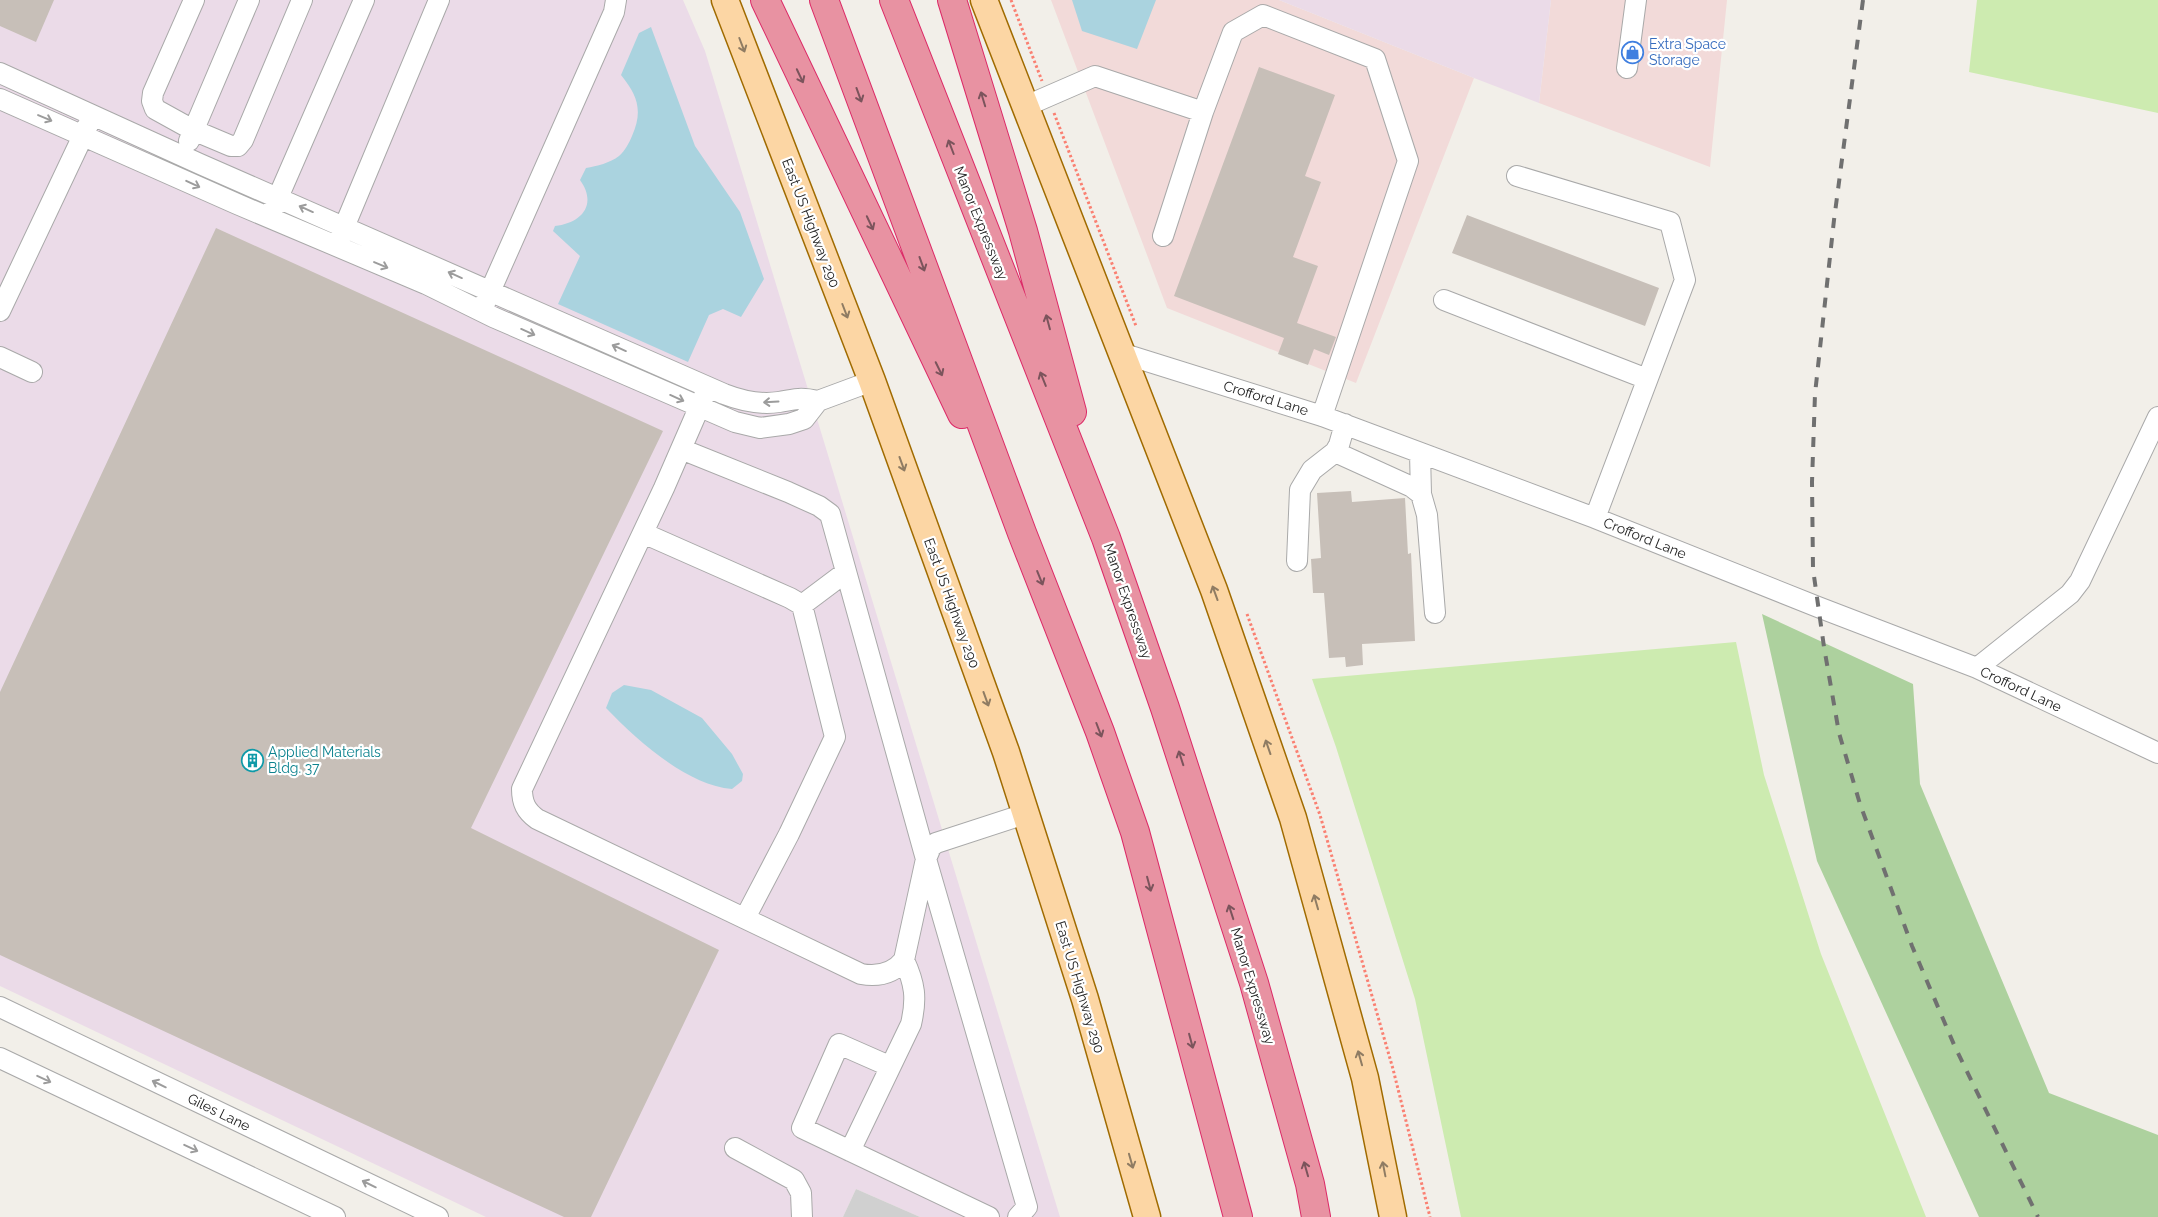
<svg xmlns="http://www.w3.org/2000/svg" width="2158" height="1217" font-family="Raleway,sans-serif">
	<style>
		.commercial { fill: #f2dad9 }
		.industrial { fill: #ebdbe8 }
		.religious { fill: #d0d0d0 }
		.grass { fill: #cdebb0 }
		.forest { fill: #add19e }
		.water { fill: #aad3df }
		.building { fill: #c7bfb8 }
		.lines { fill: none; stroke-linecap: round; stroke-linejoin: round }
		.minor-casing { stroke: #a9a9a9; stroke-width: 22 }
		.major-casing { stroke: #a06b00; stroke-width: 29 }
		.highway-casing { stroke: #dc2a67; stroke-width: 30 }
		.path { stroke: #fa8072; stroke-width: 3; stroke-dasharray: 2.5 2.5; stroke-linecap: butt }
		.minor { stroke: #fff; stroke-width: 20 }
		.major { stroke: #fcd6a4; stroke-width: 26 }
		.highway { stroke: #e892a2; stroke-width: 28 }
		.rail { stroke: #707070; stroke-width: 4; stroke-dasharray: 10 10; stroke-linecap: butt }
		.oneway { stroke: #8f7c63 }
		.oneway2 { stroke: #7b545c }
		.oneway3 { stroke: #9c9c9c }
		.labels { text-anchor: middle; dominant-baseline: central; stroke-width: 4.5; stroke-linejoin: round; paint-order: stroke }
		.shop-label { font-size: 14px; fill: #366cbe; stroke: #fff; text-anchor: start }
		.street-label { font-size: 14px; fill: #222; stroke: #fff }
		.culture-label { font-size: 14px; fill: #0d838f; stroke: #fff; text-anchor: start }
	</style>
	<rect width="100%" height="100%" fill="#f2efe9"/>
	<!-- commercial -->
	<path class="commercial" d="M1051 0H1279L1474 78 1356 383 1167 308Z
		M1551 0H1727L1710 167 1539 103Z"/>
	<!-- industrial -->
	<path class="industrial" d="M0 0H683L705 51 1060 1217H920L856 1189 843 1217H486L0 986Z
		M1279 0H1551L1539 103 1474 78Z"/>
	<!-- religious -->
	<path class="religious" d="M856 1189 920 1217H843Z"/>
	<!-- grass -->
	<path class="grass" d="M1977 0H2158V113L1969 72Z
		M1736 642 1764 775 1821 954 1926 1217H1461L1415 999 1336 747 1312 679Z"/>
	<!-- forest -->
	<path class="forest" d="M1762 614 1913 684 1920 784 2049 1093 2158 1135V1217H1979L1817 861Z"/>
	<!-- water -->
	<path class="water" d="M1072 0H1156L1137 49 1082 31Z
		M651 27 695 146 740 212 764 279 741 317 723 309 709 315 688 362 558 304 580 256 553 231 555 226C581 223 598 205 580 180L586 168C597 166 610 163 619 156 625 151 629 143 632 136 643 111 638 96 621 75L639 33Z
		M624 685 651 690 702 718 732 754 743 774 742 781 732 789C686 785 637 740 606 708L612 693Z"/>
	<!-- building -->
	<path class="building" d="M0 0H54L36 42 0 26Z
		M1259 67 1335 95 1305 176 1321 182 1293 257 1318 266 1297 323 1336 337 1329 355 1314 349 1308 365 1278 354 1284 338 1174 296Z
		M1467 215 1659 288 1645 326 1452 253Z
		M216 228 663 431 471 828 719 950 591 1217H564L0 955V692Z
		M1351 491 1352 502 1405 498 1408 554 1411 553 1415 641 1362 644 1363 665 1346 667 1345 657 1329 658 1324 593H1313L1311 559 1321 558 1317 493Z"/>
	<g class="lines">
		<defs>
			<path id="minor" d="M194 0 153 93 152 101 155 109 193 130 231 146H238L243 140 302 0
				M1627 68 1636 0
				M0 73 200 164 724 394C742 401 760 405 779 402 797 399 800 397 818 401
				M0 99 237 204 426 284 493 317 735 422 760 428 789 424 804 419 818 401 872 381
				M1026 106 1095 76 1203 112 1233 32 1263 15 1375 59 1408 161 1322 416
				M189 141 249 0
				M1517 176 1670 222 1685 280 1595 518
				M273 209 364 0
				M1163 236 1203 112
				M340 237 439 0
				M1444 300 1647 379
				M485 303 614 12 616 0
				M0 311 89 123
				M1121 353 1322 416 1595 518 1818 607 1977 668 2158 753
				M0 357 32 372
				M708 387 664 488 522 789C522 803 526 811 537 819L861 974C878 977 893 974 904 960L926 859 931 847 936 843 1025 814
				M681 449 788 492 819 506 830 514 926 859 1027 1207 1018 1217
				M1335 452 1412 487 1421 494 1427 515 1435 613
				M1420 453 1421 494
				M643 533 790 598 802 605 835 737 789 834 745 918
				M1297 561 1300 490 1312 470 1335 452 1339 445 1345 424
				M802 605 846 572
				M1977 668 2070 594 2080 581 2158 417
				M0 1007 438 1217
				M0 1058 335 1217
				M889 1066 839 1044 802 1128 989 1217
				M735 1148 794 1180 801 1193 802 1217
				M850 1151 911 1024C917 998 915 984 904 960"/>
			<path id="major" d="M725 0 872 381 1006 752 1085 999 1147 1217
				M984 0 1214 590 1293 818 1365 1078 1393 1217"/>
			<path id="highway" d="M765 0 962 414
				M824 0 1022 533 1100 732 1135 832 1238 1217
				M894 0 1106 538 1165 708 1254 983 1310 1184 1316 1217
				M952 0 1023 231 1072 412"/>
		</defs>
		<!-- minor casing -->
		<use href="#minor" class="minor-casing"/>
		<!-- major casing -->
		<use href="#major" class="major-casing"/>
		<!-- highway casing -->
		<use href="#highway" class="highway-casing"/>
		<!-- path -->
		<path class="path" d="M1011 0 1042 81
			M1054 113 1136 326
			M1247 614 1320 815 1393 1069 1430 1217"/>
		<!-- minor -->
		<use href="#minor" class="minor"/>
		<!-- major -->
		<use href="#major" class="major"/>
		<!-- highway -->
		<use href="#highway" class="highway"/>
		<!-- rail -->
		<path class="rail" d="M1863 0 1834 220 1815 394 1812 482 1813 569 1824 647 1839 733 1860 804 1912 946 1955 1047 2038 1217"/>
	</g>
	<!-- one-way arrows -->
	<defs><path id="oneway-shaft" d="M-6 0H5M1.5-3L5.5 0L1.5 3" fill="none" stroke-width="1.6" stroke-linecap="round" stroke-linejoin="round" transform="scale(1.25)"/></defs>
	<g class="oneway">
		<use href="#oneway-shaft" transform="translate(742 45) rotate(69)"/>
		<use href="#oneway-shaft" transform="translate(845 311) rotate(69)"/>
		<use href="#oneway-shaft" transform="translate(902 464) rotate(70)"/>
		<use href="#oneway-shaft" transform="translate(1215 593) rotate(-110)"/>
		<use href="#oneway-shaft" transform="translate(986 699) rotate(70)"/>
		<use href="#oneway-shaft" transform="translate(1268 747) rotate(-109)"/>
		<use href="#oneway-shaft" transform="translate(1316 902) rotate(-106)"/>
		<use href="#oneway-shaft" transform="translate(1360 1058) rotate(-106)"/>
		<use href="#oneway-shaft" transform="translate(1131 1161) rotate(74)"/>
		<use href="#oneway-shaft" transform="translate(1384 1169) rotate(-101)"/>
	</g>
	<g class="oneway2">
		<use href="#oneway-shaft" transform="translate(800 76) rotate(65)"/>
		<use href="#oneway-shaft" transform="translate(859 95) rotate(70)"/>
		<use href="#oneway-shaft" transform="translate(983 99) rotate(-107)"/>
		<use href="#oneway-shaft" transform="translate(951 147) rotate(-111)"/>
		<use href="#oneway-shaft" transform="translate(870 223) rotate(65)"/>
		<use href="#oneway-shaft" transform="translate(922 264) rotate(70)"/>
		<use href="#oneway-shaft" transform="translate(1048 322) rotate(-105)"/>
		<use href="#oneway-shaft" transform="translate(939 369) rotate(64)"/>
		<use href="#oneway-shaft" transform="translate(1043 379) rotate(-112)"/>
		<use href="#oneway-shaft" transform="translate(1040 578) rotate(68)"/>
		<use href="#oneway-shaft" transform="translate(1099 730) rotate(69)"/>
		<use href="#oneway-shaft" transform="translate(1181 758) rotate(-108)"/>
		<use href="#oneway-shaft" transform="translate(1149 884) rotate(75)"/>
		<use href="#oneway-shaft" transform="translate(1231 912) rotate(-108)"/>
		<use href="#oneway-shaft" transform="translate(1191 1041) rotate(75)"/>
		<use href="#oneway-shaft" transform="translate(1306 1169) rotate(-106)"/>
	</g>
	<g class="oneway3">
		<use href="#oneway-shaft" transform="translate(45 118) rotate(23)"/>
		<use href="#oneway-shaft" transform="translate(193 184) rotate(25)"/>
		<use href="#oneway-shaft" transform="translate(306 209) rotate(-156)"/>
		<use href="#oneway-shaft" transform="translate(381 265) rotate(23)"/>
		<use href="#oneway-shaft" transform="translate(455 275) rotate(-156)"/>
		<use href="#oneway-shaft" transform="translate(528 332) rotate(24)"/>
		<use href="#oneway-shaft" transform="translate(619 348) rotate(-156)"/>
		<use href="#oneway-shaft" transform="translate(677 398) rotate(24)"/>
		<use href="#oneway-shaft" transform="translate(771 402) rotate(177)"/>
		<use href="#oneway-shaft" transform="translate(44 1079) rotate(25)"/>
		<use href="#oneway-shaft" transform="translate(159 1084) rotate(-154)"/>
		<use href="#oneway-shaft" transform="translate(191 1148) rotate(25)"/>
		<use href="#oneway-shaft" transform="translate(369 1184) rotate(-154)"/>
	</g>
	<!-- icons -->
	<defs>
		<symbol id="shop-ring" viewBox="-11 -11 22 22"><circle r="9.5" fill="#fff" stroke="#3f7fe0" stroke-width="1.5"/><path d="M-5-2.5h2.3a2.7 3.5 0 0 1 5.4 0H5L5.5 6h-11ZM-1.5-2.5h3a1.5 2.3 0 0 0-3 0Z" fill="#3f7fe0"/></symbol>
		<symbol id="building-ring" viewBox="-11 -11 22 22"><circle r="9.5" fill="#fff" stroke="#0f9aa8" stroke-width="1.5"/><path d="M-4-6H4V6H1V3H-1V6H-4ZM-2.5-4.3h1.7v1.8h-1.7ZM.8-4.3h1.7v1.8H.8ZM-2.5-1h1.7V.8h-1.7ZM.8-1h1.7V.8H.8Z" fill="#0f9aa8"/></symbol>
	</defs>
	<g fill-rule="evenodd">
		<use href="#shop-ring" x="1620" y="40" width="25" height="25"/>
		<use href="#building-ring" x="240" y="748" width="25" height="25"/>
	</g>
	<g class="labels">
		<!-- shop labels -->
		<g class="shop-label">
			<text x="1649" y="44">Extra Space<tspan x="1649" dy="16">Storage</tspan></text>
		</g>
		<!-- street labels -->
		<g class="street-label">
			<text transform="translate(811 223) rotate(69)">East US Highway 290</text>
			<text transform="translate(981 223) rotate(68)">Manor Expressway</text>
			<text transform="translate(1266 398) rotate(17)">Crofford Lane</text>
			<text transform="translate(1645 538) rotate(22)">Crofford Lane</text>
			<text transform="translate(1128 601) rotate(71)">Manor Expressway</text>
			<text transform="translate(952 603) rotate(70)">East US Highway 290</text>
			<text transform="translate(2021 689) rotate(25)">Crofford Lane</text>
			<text transform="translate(1253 986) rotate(73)">Manor Expressway</text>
			<text transform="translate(1080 987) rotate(73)">East US Highway 290</text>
			<text transform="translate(219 1112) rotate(26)">Giles Lane</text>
		</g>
		<!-- culture labels -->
		<g class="culture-label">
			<text x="268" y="752">Applied Materials<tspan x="268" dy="16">Bldg. 37</tspan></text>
		</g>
	</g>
</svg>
